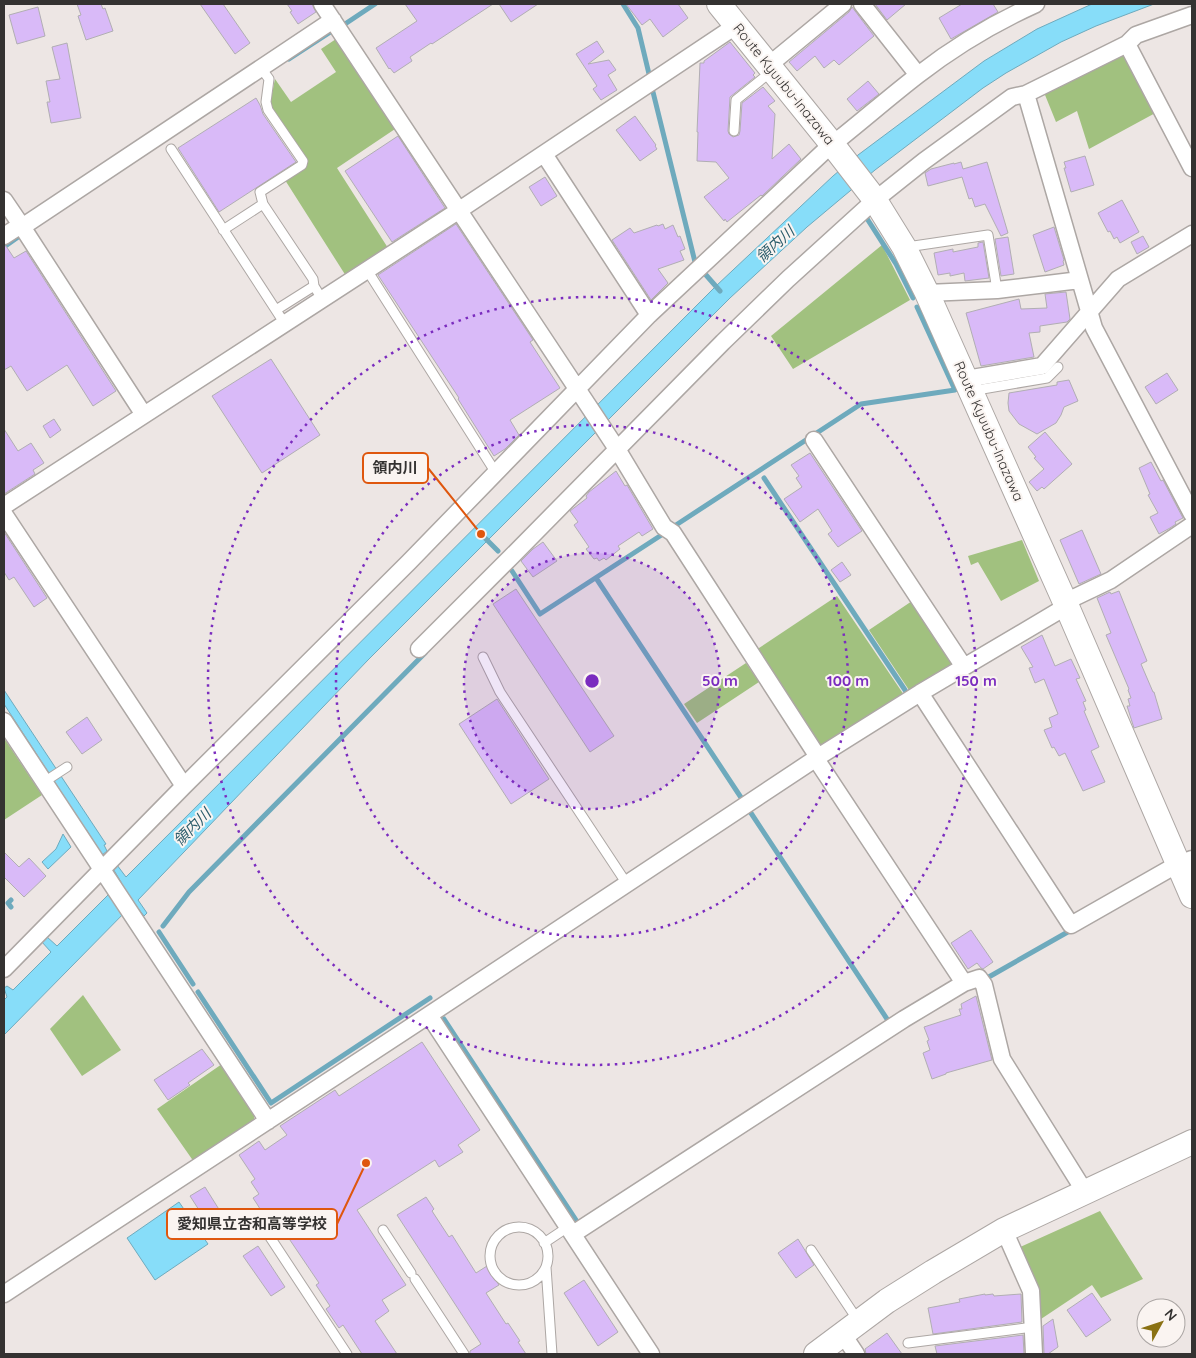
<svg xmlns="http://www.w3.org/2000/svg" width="1196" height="1358" font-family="Quicksand,'Noto Sans JP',sans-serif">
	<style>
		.green { fill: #a1c17f }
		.water { fill: #87ddf9; stroke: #6eaabd }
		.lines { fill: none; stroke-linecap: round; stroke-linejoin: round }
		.stream { stroke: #6eaabd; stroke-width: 5 }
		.building { fill: #d9baf8; stroke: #b1aeb3 }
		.lane-casing { stroke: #ada7a4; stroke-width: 11 }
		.street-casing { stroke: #ada7a4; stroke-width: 19 }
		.secondary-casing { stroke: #ada7a4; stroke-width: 26 }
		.lane { stroke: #fff; stroke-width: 9 }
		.street { stroke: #fff; stroke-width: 16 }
		.secondary { stroke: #fff; stroke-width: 24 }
		.ring { fill: none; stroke: #7b2cbf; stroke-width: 2.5; stroke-dasharray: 2.5 5 }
		.labels { text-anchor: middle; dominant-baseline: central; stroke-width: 4; stroke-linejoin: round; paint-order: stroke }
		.street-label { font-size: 14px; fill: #343231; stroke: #faf4f1 }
		.water-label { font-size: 15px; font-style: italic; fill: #2b5c6b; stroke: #faf4f1 }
		.centre { fill: #7b2cbf; stroke: #faf4f1; stroke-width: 2.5 }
		.ring-label { font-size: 15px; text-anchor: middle; font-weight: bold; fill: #7b2cbf; stroke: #faf4f1; stroke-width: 4; stroke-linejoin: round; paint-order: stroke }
		.leader { fill: none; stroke: #df570e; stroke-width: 2 }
		.callout-dot { fill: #df570e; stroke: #faf4f1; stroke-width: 2 }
		.callout { fill: #faf4f1; stroke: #df570e; stroke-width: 2 }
		.callout-label { font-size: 15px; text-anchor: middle; font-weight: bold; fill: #343231 }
	</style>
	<rect width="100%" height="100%" fill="#ede6e4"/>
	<!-- green -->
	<path class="green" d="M339 37 398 127 337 168 388 248 346 276 285 180 306 167 307 161 272 109 270 103 275 79 291 102 336 72 321 49Z
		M1123 51 1159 111 1089 149 1077 111 1056 122 1043 90Z
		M882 245 910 300 793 369 771 336Z
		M1022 540 1039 581 1001 601 978 562 971 565 968 556Z
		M837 596 904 695 820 749 756 650Z
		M915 599 954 664 909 690 869 630Z
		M746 663 759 682 697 723 684 704Z
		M4 738 42 795 4 820Z
		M83 995 121 1050 82 1076 50 1029Z
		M222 1064 254 1112V1121L194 1162 157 1109Z
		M1100 1211 1143 1279 1101 1298 1092 1285 1038 1321 1018 1248Z"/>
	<!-- water -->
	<path class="water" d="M1092 4H1154L1096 26 1061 42 1006 73 983 88 875 170 807 227 730 298 368 660 138 900 147 913 144 916 134 903 4 1035V1000L7 997 4 988 7 986 13 990 51 952 41 941 46 936 57 946 121 882 112 867 117 865 126 877 716 286 833 176 858 155 984 61 1037 29Z
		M4 690 106 844 104 845 107 851 102 855 86 829 84 830 78 817H76L72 811 73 810 68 803H67L64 799 65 798 4 704Z
		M63 834 71 847 48 869 42 862 56 849Z
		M179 1202 208 1244 155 1280 127 1238Z"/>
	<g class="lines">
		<!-- stream -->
		<path class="stream" d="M623 4 638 28 649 74
			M345 24 375 4
			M289 59 332 31
			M653 92 695 262
			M866 217 896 264 913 298
			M4 247 21 235
			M706 275 720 291
			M764 478 905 690
			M676 525 861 404 955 390 917 307
			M484 537 498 551
			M512 571 540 614 663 534
			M596 578 742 799
			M749 810 889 1022
			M11 900 8 903 11 907
			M163 926 189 892 425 653
			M159 932 193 984
			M987 978 1073 929
			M198 992 271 1103 430 998
			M444 1019 578 1223"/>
	</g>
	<!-- building -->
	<path class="building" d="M77 4H101L103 9 105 8 113 31 86 40 78 16 81 15Z
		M200 4H223L250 43 235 54Z
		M287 4H312L316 12 298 24 290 12 292 11Z
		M405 4H493L432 44 431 43 410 57 412 61 394 73 390 68 389 69 376 48 417 21Z
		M499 4H538L511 22Z
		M626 4H678L688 18 663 37 650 19 642 25Z
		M875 4H906L887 20Z
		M962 4H993L998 12 951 39 939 18Z
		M38 7 45 36 17 44 9 15Z
		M852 7 874 36 839 65 834 60 824 68 815 56 797 71 789 62 849 12Z
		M597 41 604 52 588 64 609 60 616 70 608 75 617 90 601 100 593 89 597 86 576 54Z
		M730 42 755 73 753 75 755 77 730 97 728 131 729 134 733 137 739 135 740 131 742 103 763 87 775 101 768 106 775 114 772 159 789 144 801 159 762 196 761 195 727 222 725 219 724 221 704 197 729 178 716 162 697 161 698 132H697L700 63H704V61Z
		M67 43 81 118 51 123 47 102H50L46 81 60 79 52 47Z
		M868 81 879 94 857 111 847 99Z
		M256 98 260 105 263 114 296 162 219 212 178 148Z
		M635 116 656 145 655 146 657 149 640 161 616 130Z
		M398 136 445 208 392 242 345 171Z
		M1085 156 1094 185 1071 192 1064 168H1066L1064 162Z
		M961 162 963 169 987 162 1008 233 1001 236 985 204 975 207 972 198 969 199 962 177 928 186 925 173 931 169 954 163V164Z
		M545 177 557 196 541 206 529 187Z
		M1122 200 1139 232 1120 243 1117 237 1114 239 1110 231 1108 232 1098 213Z
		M456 224 533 340 530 342 560 388 510 420 519 435 505 449 494 456 458 399 459 398 378 275Z
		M663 224 665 229 673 225 678 237 680 236 685 249 680 251 684 260 658 269 668 283 651 300 612 240 630 228 634 233 657 225 658 226Z
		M1054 227 1064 260 1063 261 1064 265 1045 272 1033 235Z
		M1143 236 1149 247 1137 254 1131 242Z
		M1008 237 1014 274 1001 276 995 239Z
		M983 242 989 278 965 281 964 273 950 276V273L938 275 934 253 953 249V252L978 247V243Z
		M4 246H6L14 258 26 251 116 391 93 406 67 365 27 391 11 366 4 370Z
		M1066 292 1070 319 1067 322 1040 326V332L1029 333 1034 357 981 366 966 313 1019 299 1021 309 1047 308 1045 294Z
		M271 359 320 435 262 473 212 396Z
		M1167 373 1178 390 1156 404 1145 387Z
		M1069 380 1078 401 1064 407 1061 415 1056 423 1037 434 1019 424 1009 411 1008 403 1009 393 1057 385V382Z
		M54 419 61 430 50 438 43 426Z
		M4 429 18 451 31 443 44 463 33 470 35 474 4 494Z
		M1045 432 1072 464 1044 489 1042 487 1037 491 1029 482 1044 469 1034 458 1036 457 1028 447Z
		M810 453 862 531 838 547 828 534 832 531 818 509 800 522 784 499 802 487 796 478 799 476 791 465Z
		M1151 462 1161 481 1163 480 1183 518 1175 522 1176 524 1170 528 1159 534 1150 517 1158 513 1148 495 1150 494 1139 468Z
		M616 471 625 486 627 485 653 529 642 536 639 532 618 546 620 549 606 560 604 558 599 561 597 558 594 559 586 549 589 547 574 525 578 522 570 511 587 498 586 496 589 492Z
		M1082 530 1101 574 1079 584 1060 540Z
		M4 532 47 598 34 607 14 577 9 580 4 572Z
		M543 542 557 561 533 577 521 561 533 549Z
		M842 562 851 575 840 582 831 570Z
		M516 589 614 736 590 752 493 604Z
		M1119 591 1147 661 1141 664 1153 692H1154L1162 719 1134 728 1127 706H1130L1128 699 1131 698 1128 690 1129 689 1106 635 1111 633 1097 598 1110 592 1111 594Z
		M1042 635 1055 666 1071 659 1080 678 1076 679 1086 701 1083 702 1086 710 1084 711 1099 747 1091 751 1105 782 1083 791 1065 753 1059 756 1054 747 1052 748 1044 730 1052 727 1049 718 1058 714 1044 679 1035 683 1029 668 1033 667 1021 647Z
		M497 699 549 779 511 804 459 724Z
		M87 717 102 740 82 754 66 732Z
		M4 852 19 867 29 858 46 876 24 897 4 877Z
		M971 930 993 962 983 969 981 968 977 963 968 969 951 943Z
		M976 996 992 1060 946 1073V1074L932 1079 923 1053 930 1050 927 1041 929 1040 924 1027 961 1015 959 1009H962L961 1004Z
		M422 1042 480 1130 458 1145 463 1152 439 1167 435 1160 357 1210 406 1285 382 1300 389 1311 375 1321 397 1354H362L343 1325 339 1328 326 1309 330 1306 316 1285 319 1283 271 1212 265 1217 257 1204 253 1198 259 1194 251 1182 255 1179 239 1155 259 1141 265 1150 287 1135 280 1126 335 1090 339 1096Z
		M202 1049 214 1065 188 1083 190 1085 168 1100 154 1080Z
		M205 1187 230 1227 216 1236 207 1222 205 1223 197 1211 199 1210 190 1196Z
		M426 1197 434 1209 432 1211 449 1237 452 1235 476 1273 487 1266 499 1285 486 1293 506 1324 508 1323 520 1341 518 1342 526 1354H470V1351L481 1344 397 1215Z
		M798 1239 814 1265 796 1278 778 1253Z
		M258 1246 285 1287 271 1296 243 1256Z
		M584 1280 618 1332 598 1346 564 1293Z
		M1092 1293 1111 1320 1086 1337 1067 1310Z
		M985 1294V1295L993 1294 994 1296 1021 1294 1022 1322 933 1334 928 1308 960 1302 959 1299Z
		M1053 1319 1058 1347 1048 1354H1044L1043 1326Z
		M887 1333 902 1354H866L865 1349Z
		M1023 1335 1024 1354H937L935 1346Z"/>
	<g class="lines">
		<defs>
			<path id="lane" d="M261 68 269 79 266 102 268 110 303 161 302 165 260 192 263 204 313 279 314 286 322 299
				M734 131 736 100 772 71
				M171 149 285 324
				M223 230 263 204
				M907 247 988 235 997 290
				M367 270 496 473
				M276 310 314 286
				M971 391 1047 378 1058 367
				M483 657 500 692 627 884
				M44 782 67 767
				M490 1256a29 29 0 1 1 58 0a29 29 0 1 1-58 0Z
				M264 1228 347 1354
				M383 1230 411 1273
				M544 1243 568 1227
				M811 1250 859 1322
				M546 1267 552 1354
				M415 1279 464 1354
				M908 1343 1033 1327"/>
			<path id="street" d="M322 4 617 449 664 527 673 533 818 757
				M862 4 918 75
				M1127 44 1192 168
				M769 65 843 4
				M1026 94 1094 328 1192 514
				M544 154 649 315
				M4 200 21 225 4 236
				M21 225 144 415
				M22 227 333 20
				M927 293 997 290 1080 280
				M966 379 1042 366 1118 279 1192 234
				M814 440 964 667
				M4 506 458 211 737 25
				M4 514 184 786
				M1065 602 1111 580 1192 525
				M419 649 511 557 723 342 788 279 875 200 924 161 1012 97 1026 94 1127 44 1136 35 1192 15
				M920 693 1071 925 1178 864 1192 859
				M4 721 268 1121
				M816 759 964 983 979 978 984 985 1002 1059 1085 1192
				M4 969 184 786 409 562 649 315 832 144 843 136C868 116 892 95 918 75 954 47 994 23 1036 4
				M429 1015 651 1354
				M1004 1230 1031 1291 1034 1354
				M573 1234 904 1019 964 983
				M4 1294 429 1015 818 757 920 693 1067 606
				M842 1333 856 1354"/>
			<path id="secondary" d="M719 4 832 144 873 197 904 247 927 293 1065 602 1192 896
				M816 1354 887 1301 933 1272 1004 1230 1192 1142"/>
		</defs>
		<!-- lane casing -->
		<use href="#lane" class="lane-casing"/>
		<!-- street casing -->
		<use href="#street" class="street-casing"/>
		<!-- secondary casing -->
		<use href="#secondary" class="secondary-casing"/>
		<!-- lane -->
		<use href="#lane" class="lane"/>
		<!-- street -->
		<use href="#street" class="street"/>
		<!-- secondary -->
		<use href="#secondary" class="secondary"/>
	</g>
	<!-- distance rings -->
	<circle cx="592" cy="681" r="128" fill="#7b2cbf" fill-opacity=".12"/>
	<g class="ring">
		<circle cx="592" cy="681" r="128"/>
		<circle cx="592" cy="681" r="256"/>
		<circle cx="592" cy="681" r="384"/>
	</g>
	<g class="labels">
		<!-- street labels -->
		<g class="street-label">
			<text transform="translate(784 84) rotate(51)">Route Kyuubu-Inazawa</text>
			<text transform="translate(989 431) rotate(66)">Route Kyuubu-Inazawa</text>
		</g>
		<!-- water labels -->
		<g class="water-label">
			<text transform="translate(775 244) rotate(-42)">領内川</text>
			<text transform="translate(192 827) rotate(-45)">領内川</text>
		</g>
	</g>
	<circle cx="592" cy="681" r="8" class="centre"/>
	<g class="ring-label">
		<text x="720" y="686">50 m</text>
		<text x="848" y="686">100 m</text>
		<text x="976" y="686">150 m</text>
	</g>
	<!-- callouts -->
	<path class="leader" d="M481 534L428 468M366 1163L337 1224"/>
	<g class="callout-dot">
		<circle cx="481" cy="534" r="5"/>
		<circle cx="366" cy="1163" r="5"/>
	</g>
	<g class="callout">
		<rect x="363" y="453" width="65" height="30" rx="5"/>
		<rect x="167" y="1209" width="170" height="30" rx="5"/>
	</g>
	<g class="callout-label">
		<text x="395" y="473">領内川</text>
		<text x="252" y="1229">愛知県立杏和高等学校</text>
	</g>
	<!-- border -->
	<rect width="1196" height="1358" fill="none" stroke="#343231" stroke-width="10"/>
	<!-- north arrow -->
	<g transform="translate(1161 1323) rotate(50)"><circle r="24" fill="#faf4f1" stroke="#aba6a4"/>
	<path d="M0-4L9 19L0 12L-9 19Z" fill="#8a7113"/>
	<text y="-8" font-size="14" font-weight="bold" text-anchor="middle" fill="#343231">N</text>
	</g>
</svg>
